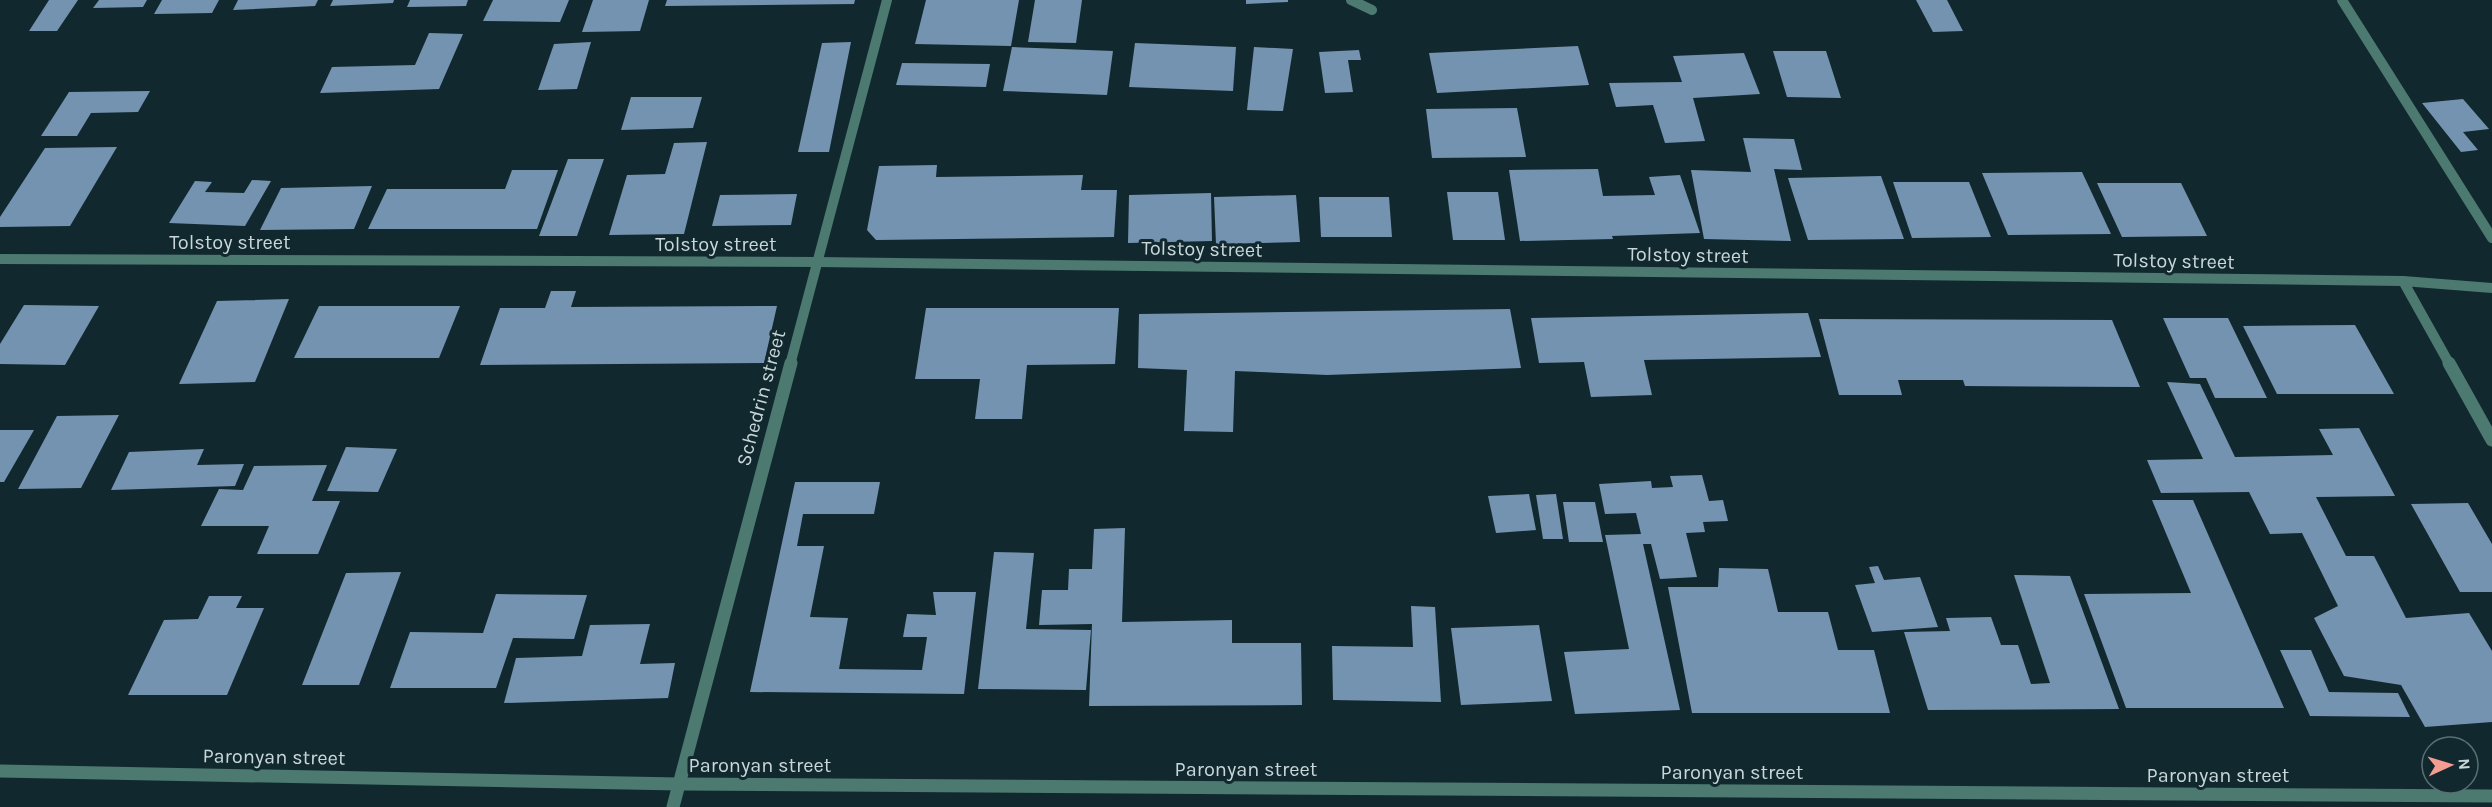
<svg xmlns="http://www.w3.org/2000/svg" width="2492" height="807" font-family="Karla,sans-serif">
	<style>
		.building { fill: #7493b1 }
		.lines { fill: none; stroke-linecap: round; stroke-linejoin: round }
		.minor-far1 { stroke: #4c7a70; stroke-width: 10 }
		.minor { stroke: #4c7a70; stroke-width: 13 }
		.tertiary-far1 { stroke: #4c7a70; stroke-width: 10 }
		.tertiary { stroke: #4c7a70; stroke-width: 13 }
		.labels { text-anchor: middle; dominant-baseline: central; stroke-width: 6; stroke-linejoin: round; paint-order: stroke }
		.street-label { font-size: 20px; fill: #c9d7da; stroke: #11292e }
	</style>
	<rect width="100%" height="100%" fill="#11292e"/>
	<!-- building -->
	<path class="building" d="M49 0H78L57 31H29Z
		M99 0H147L143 7 93 8Z
		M162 0H219L212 13 154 14Z
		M238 0H318L315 6 233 10Z
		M333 0H394L393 3 330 6Z
		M410 0H468L466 6 407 7Z
		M493 0H569L560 22 483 21Z
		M593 0H649L640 31 582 32Z
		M667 0H855L854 4 665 6Z
		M926 0H1019L1011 46 915 44Z
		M1035 0H1082L1076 43 1028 42Z
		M1246 0H1288V2L1246 4Z
		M1916 0H1947L1963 31 1933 32Z
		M429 33 463 34 439 89 320 93 332 67 415 65Z
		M591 42 577 89 538 90 554 44Z
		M851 42 829 152H798L822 43Z
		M1135 43 1236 47 1233 91 1129 87Z
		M1578 46 1589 85 1437 93 1429 53Z
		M1012 47 1113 51 1107 95 1003 91Z
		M1254 47 1293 49 1283 111 1247 110Z
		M1359 50 1361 60H1348L1353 92 1325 93 1319 52Z
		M1773 51H1826L1841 98 1787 97Z
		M1744 53 1760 94 1693 98 1705 141 1665 143 1653 105 1616 107 1609 83 1682 82 1673 56Z
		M902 63 990 64 986 87 896 85Z
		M150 91 138 112 91 113 77 136H41L69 92Z
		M631 97H702L693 128 621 130Z
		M2463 99 2489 129 2463 132 2478 150 2461 152 2422 103Z
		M1517 108 1526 157 1432 158 1426 109Z
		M1743 138 1794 139 1802 170 1774 169 1791 241 1704 239 1691 170 1751 172Z
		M707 142 684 234 609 235 627 175 665 174 674 143Z
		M117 147 70 226 0 227V217L45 148Z
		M568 159H604L577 236H539Z
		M937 165 936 177 1083 175 1081 190H1117L1114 237 876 240 867 230 879 166Z
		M1598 169 1603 196 1655 195 1649 177 1680 175 1700 233 1612 236 1613 239 1520 241 1509 170Z
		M512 170H558L537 229H368L387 189H505Z
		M2082 172 2111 234 2008 235 1982 173Z
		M1881 176 1904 239 1808 240 1788 178Z
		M252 180 271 181 245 226 169 223 195 181 212 182 205 192 244 193Z
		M1893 182H1969L1991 237 1912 238Z
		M2097 183H2181L2207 236 2122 237Z
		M372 186 354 229 260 230 281 188Z
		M1447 192H1498L1505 240H1453Z
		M1211 193 1212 241 1128 243 1129 195Z
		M797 194 791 225 712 226 720 195Z
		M1296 195 1300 242 1216 244 1214 197Z
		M1319 197H1389L1392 237H1321Z
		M551 291H576L571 307 777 306 764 363 480 365 500 308H545Z
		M289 299 255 382 179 384 217 301Z
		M24 305 99 306 65 365 0 364V344Z
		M319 306H460L439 358H294Z
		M926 308H1119L1115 364 1027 365 1022 419H975L980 379H915Z
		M1510 309 1521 368 1327 375 1235 371 1233 432 1184 431 1187 370 1138 368 1139 314Z
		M1808 313 1821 357 1644 360 1652 395 1591 397 1584 362 1539 363 1531 318Z
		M2163 318H2228L2267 398H2215L2206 378H2190Z
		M1819 319 2112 320 2140 387 1965 386 1963 380H1898L1902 395H1839Z
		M2355 325 2394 394H2277L2243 326Z
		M2167 382 2200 384 2235 457 2333 455 2319 429 2359 428 2395 496 2316 497 2346 556H2374L2406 618 2469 613 2492 651V722L2425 727 2401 685 2344 676 2314 618 2338 606 2302 533 2270 534 2249 492 2161 493 2147 460 2203 459Z
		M119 415 81 488 18 489 57 416Z
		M0 430H34L4 482H0Z
		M346 447 397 449 378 492 327 491Z
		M204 449 197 465 244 464 235 486 111 490 129 452Z
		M327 465 312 501H340L318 554H257L269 526H201L219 489 243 490 254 466Z
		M1702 475 1709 501 1723 500 1728 521 1703 522 1705 532 1686 533 1697 577 1660 579 1651 544H1643L1680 710 1575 714 1564 652 1629 649 1605 535 1641 534 1636 513 1605 514 1599 484 1651 481 1652 488 1673 487 1670 476Z
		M795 482H880L874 514H803L797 546H824L810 617 848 618 839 669 922 670 927 637H903L907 614 936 615 933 592H976L964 694 750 692Z
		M1529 494 1536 530 1496 533 1488 496Z
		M1556 494 1563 539H1543L1536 495Z
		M2152 500H2193L2284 708H2126L2084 594 2191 593Z
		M1563 502H1595L1603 542H1569Z
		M2468 503 2492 544V592H2460L2411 504Z
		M1125 528 1122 622 1232 620V643H1301L1302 705 1089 706 1092 624 1039 625 1042 590H1068L1069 569H1092L1094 529Z
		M994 552 1034 553 1026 629 1091 630 1086 690 978 689Z
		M1878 566 1884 580 1920 577 1938 627 1872 632 1855 585 1875 583 1869 567Z
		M1719 568 1768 569 1778 612H1828L1838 650H1874L1890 713H1692L1668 587H1718Z
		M401 572 359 685H302L346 573Z
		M2014 575 2070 576 2119 709 1928 710 1904 632 1950 631 1946 618 1991 617 2001 645H2018L2031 684 2050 683Z
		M496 594 587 595 574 639 513 638 496 688H390L410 632 483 633Z
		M209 596H242L236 608H264L227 695H128L164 620 198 619Z
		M1411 606 1435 607 1441 702 1333 700 1332 646 1413 647Z
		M650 624 640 664 675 663 668 698 504 703 516 658 582 656 590 625Z
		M1539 625 1552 701 1461 705 1451 628Z
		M2280 650H2311L2329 692 2398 693 2410 717 2310 716Z"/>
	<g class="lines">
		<!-- minor-far1 -->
		<path class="minor-far1" d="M1351 0 1372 10
			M2342 0 2492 238
			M0 259 817 262 2403 281 2492 288
			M2403 281 2450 365"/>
		<!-- minor -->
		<path class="minor" d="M2449 363 2492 440
			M0 771 679 784 2492 796"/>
		<!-- tertiary-far1 -->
		<path class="tertiary-far1" d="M790 365 887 0"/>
		<!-- tertiary -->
		<path class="tertiary" d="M673 807 791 363"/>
	</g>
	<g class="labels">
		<!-- street labels -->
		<g class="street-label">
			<text x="230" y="242">Tolstoy street</text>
			<text x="716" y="244">Tolstoy street</text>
			<text transform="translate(1202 249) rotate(1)">Tolstoy street</text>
			<text transform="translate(1688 255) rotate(1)">Tolstoy street</text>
			<text transform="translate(2174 261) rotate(1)">Tolstoy street</text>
			<text transform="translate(761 398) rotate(-75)">Schedrin street</text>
			<text transform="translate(274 757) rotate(1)">Paronyan street</text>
			<text x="760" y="765">Paronyan street</text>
			<text x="1246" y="769">Paronyan street</text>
			<text x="1732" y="772">Paronyan street</text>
			<text x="2218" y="775">Paronyan street</text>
		</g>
	</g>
	<!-- north arrow -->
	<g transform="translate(2450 765) rotate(86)"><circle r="28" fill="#11292e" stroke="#5b6f73" stroke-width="1.5"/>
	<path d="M0-4.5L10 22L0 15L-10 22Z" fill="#f59c92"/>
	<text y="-9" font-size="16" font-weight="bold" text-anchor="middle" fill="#c9d7da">N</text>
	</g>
</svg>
